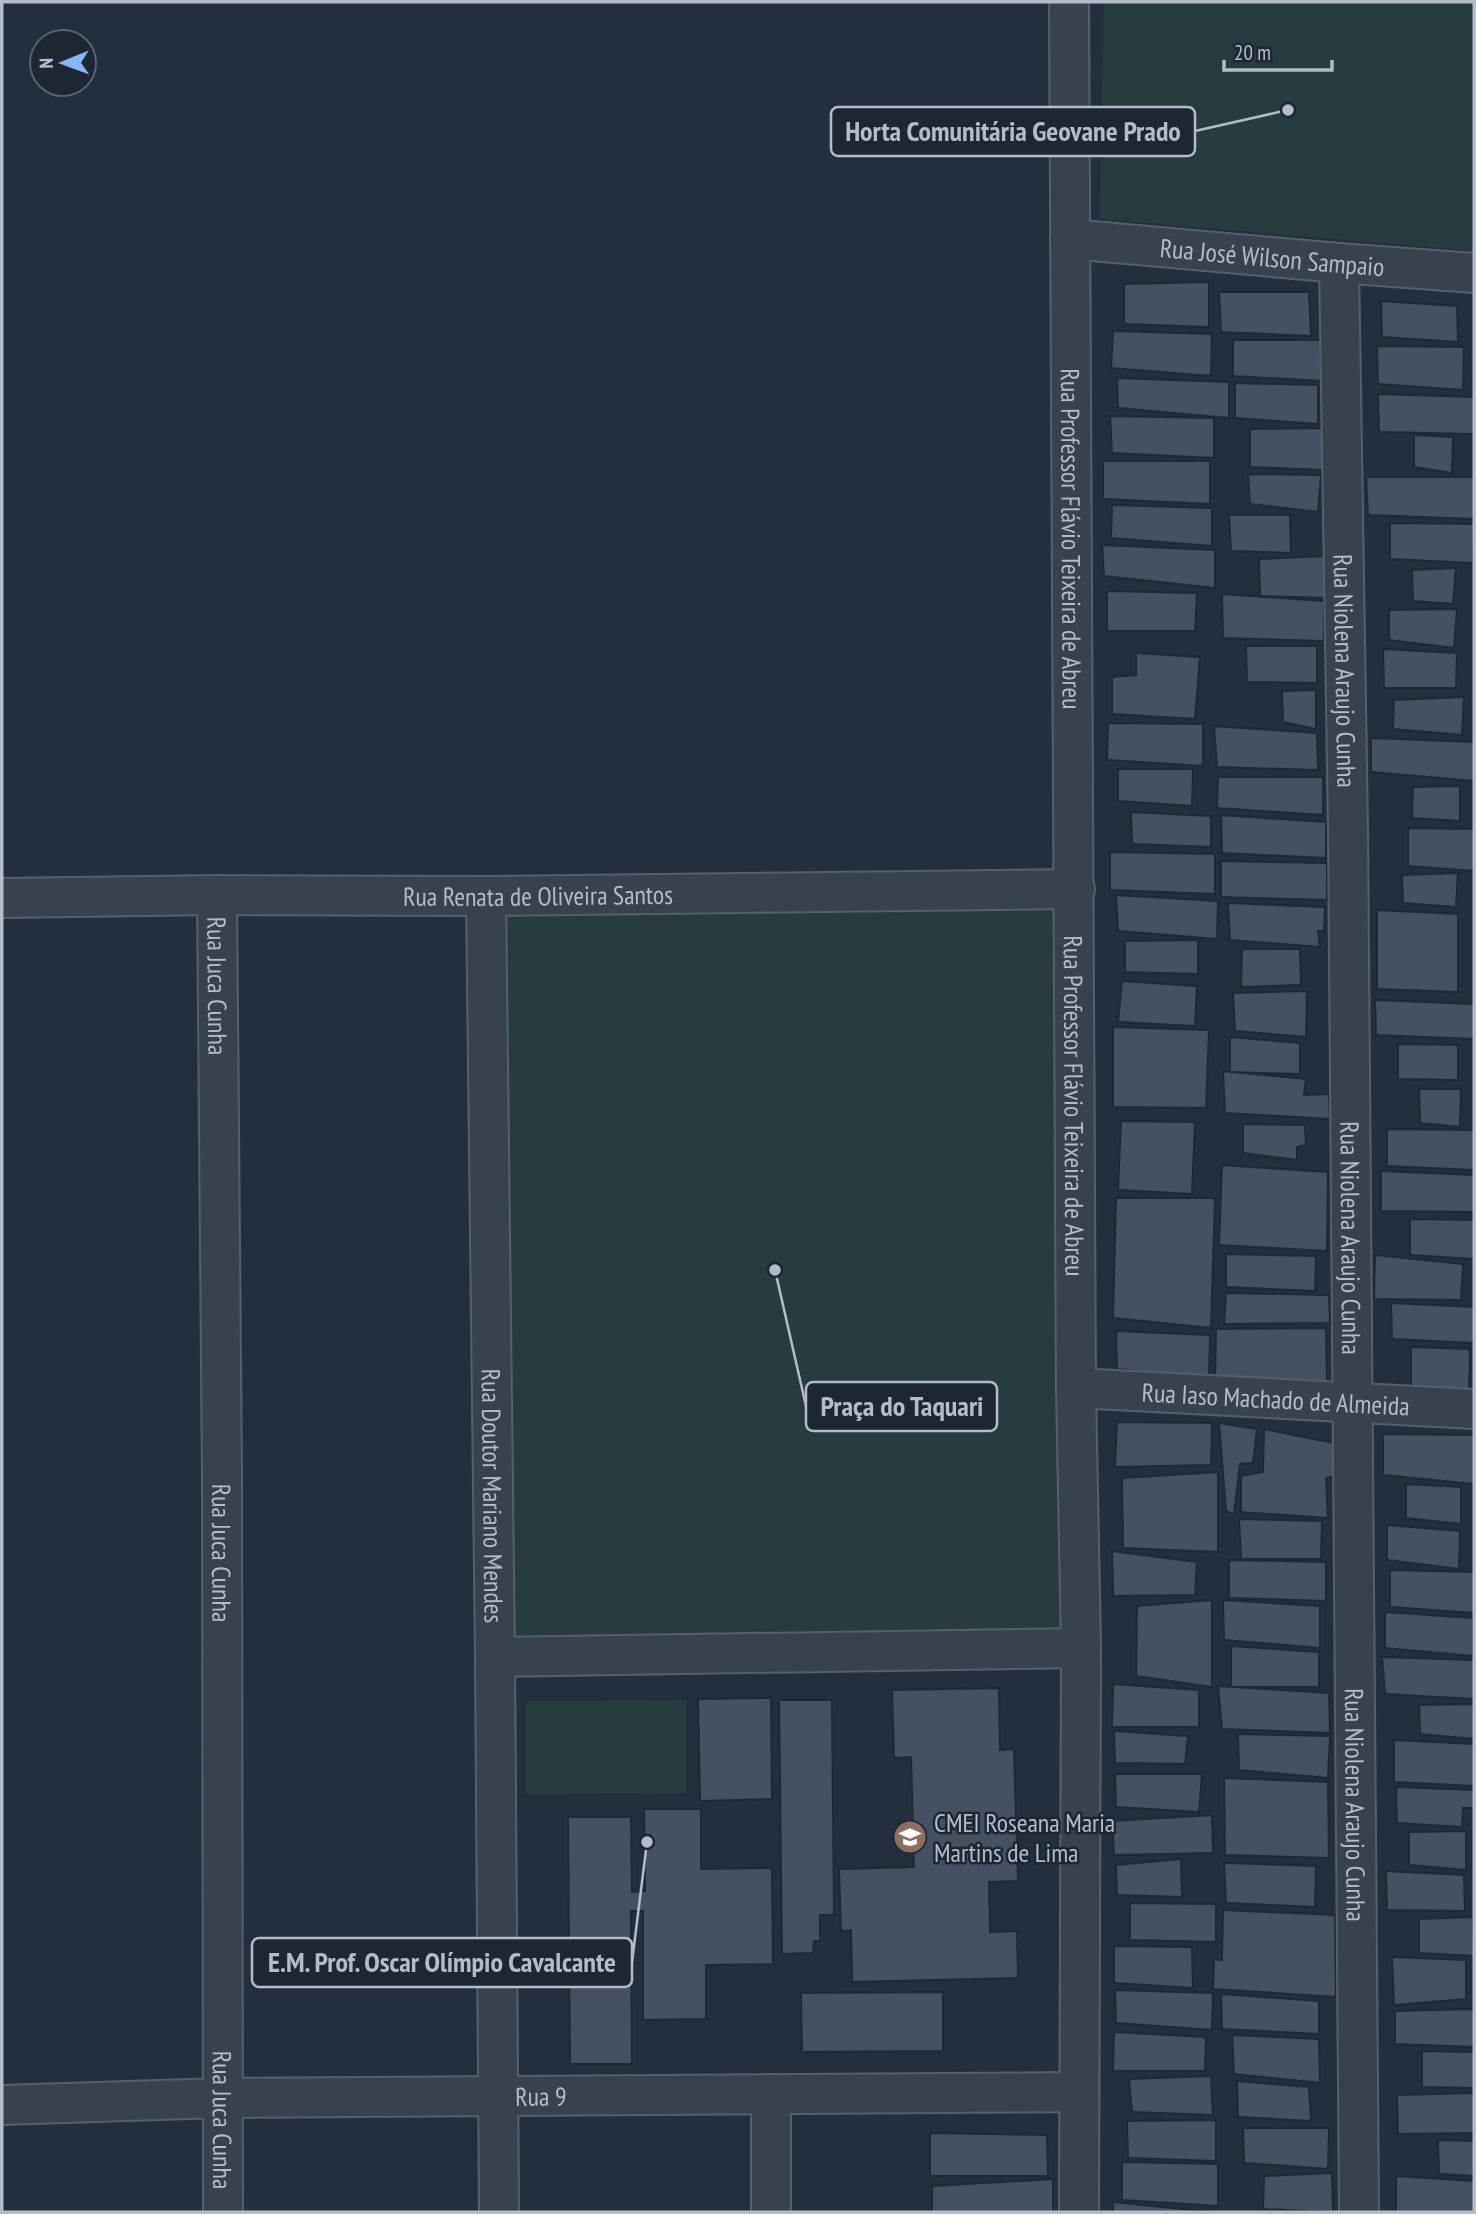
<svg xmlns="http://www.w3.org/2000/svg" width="1476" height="2214" font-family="'PT Sans Narrow',sans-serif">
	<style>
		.green { fill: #263c3f }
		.building { fill: #455162; stroke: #1f2835; stroke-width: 2 }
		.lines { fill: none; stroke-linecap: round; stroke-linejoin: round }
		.minor-casing { stroke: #565f6c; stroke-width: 42 }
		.minor { stroke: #38414e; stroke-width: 38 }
		.labels { text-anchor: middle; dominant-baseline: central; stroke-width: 5; stroke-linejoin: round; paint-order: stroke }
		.street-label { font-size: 26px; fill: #b4bcc9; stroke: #1d2633 }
		.poi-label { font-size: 26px; fill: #b4bcc9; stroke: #1d2633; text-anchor: start }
		.leader { fill: none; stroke: #b4bcc9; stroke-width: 2.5 }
		.callout-dot { fill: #b4bcc9; stroke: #1d2633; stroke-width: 2.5 }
		.callout { fill: #1d2633; stroke: #b4bcc9; stroke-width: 2.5 }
		.callout-label { font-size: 28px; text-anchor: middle; font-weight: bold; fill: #b4bcc9 }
	</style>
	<rect width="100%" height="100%" fill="#242f3e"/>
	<!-- green -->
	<path class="green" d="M1104 2H1474V251L1100 219Z
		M486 896 1056 903 1065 1636 495 1657Z
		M686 1700V1793L526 1794V1701Z"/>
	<!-- building -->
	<path class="building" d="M1209 282V327L1124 324V284Z
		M1219 292H1309L1311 336 1221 332Z
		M1381 301 1457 306 1458 342 1382 337Z
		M1113 331 1212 334 1211 376 1111 368Z
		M1233 340H1322V381L1233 376Z
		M1377 346 1464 347 1463 390 1378 384Z
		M1117 378 1229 382V418L1118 408Z
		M1235 383 1318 385V424L1235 418Z
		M1378 394 1474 397V434L1379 432Z
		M1110 416 1214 418V458L1112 453Z
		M1325 428 1324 470 1250 467V429Z
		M1414 435 1453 437 1452 473 1414 467Z
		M1103 461H1210V504L1103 499Z
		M1248 474 1321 475 1318 512 1250 504Z
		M1366 477H1474V519L1368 515Z
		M1112 505 1212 508V546L1111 538Z
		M1229 515H1290L1291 553 1231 551Z
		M1390 523 1474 524 1473 563 1390 559Z
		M1102 545 1215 550V588L1104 576Z
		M1325 556V598L1260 596 1259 559Z
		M1456 568 1453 604 1413 601 1412 570Z
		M1107 591 1197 593 1195 631H1107Z
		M1222 594 1324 601V641L1223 638Z
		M1457 609 1454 648 1389 640V610Z
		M1246 646H1317V683L1247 682Z
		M1383 649 1457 653 1456 688H1384Z
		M1136 653 1200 657 1195 719 1112 714V677L1136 675Z
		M1316 690V729L1283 722 1282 691Z
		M1464 697 1462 735 1393 729 1394 700Z
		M1108 723 1203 724V766L1107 760Z
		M1214 726 1317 733 1318 770 1217 767Z
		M1371 738 1474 742V781L1371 772Z
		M1118 769H1193L1192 806 1118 801Z
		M1218 777H1323V815L1217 808Z
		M1460 786V821L1412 818 1413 787Z
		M1131 812 1211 816V847L1132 844Z
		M1221 815 1326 822V858L1222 853Z
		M1408 828 1474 829V871L1408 866Z
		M1110 852 1215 854V894L1110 890Z
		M1221 861 1327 863V900L1221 897Z
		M1458 873 1456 907 1403 903 1402 875Z
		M1116 895 1218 901 1217 939 1118 931Z
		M1228 903 1325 907 1324 931H1318L1320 947 1230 940Z
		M1377 910 1458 914V992L1377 989Z
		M1198 940V974L1125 972V941Z
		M1242 949H1300L1301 985 1241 987Z
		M1122 981 1197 986 1195 1026 1118 1022Z
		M1307 991 1306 1037 1235 1031 1233 993Z
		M1375 1000 1474 1004V1039L1376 1035Z
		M1113 1027 1209 1030 1206 1108 1113 1107Z
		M1230 1037 1300 1043V1074L1230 1072Z
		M1398 1044 1458 1045V1080L1398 1079Z
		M1223 1071 1306 1079 1304 1095 1329 1094 1330 1119 1225 1113Z
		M1419 1089H1461L1460 1127 1420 1123Z
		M1121 1121 1195 1122 1192 1194 1118 1190Z
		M1243 1124 1305 1125 1306 1145 1297 1147V1160L1243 1153Z
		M1387 1129 1474 1130V1170L1387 1166Z
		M1222 1165 1328 1172 1327 1251 1219 1245Z
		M1381 1171 1474 1175V1212L1381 1211Z
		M1116 1198H1215L1211 1328 1113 1318Z
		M1410 1219 1474 1220V1259L1410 1255Z
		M1226 1254 1316 1256 1315 1291 1226 1287Z
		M1375 1255 1463 1264 1461 1300 1374 1299Z
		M1226 1293 1329 1295 1330 1323 1224 1324Z
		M1391 1303 1474 1307V1343L1392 1339Z
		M1326 1328 1327 1384 1215 1385 1216 1329Z
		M1116 1331 1210 1335 1209 1379 1117 1369Z
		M1411 1347 1470 1349 1469 1398 1411 1388Z
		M1117 1422 1212 1423 1211 1465 1115 1467Z
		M1219 1423 1257 1429 1253 1463 1240 1464 1234 1514 1226 1511Z
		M1264 1429 1339 1444 1340 1475 1326 1478 1328 1518 1241 1512V1476L1263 1472Z
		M1383 1434 1474 1435V1484L1383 1475Z
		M1218 1472V1552L1123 1548 1122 1478Z
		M1406 1484 1461 1487V1524L1406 1518Z
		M1239 1519 1322 1521 1321 1559H1241Z
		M1387 1525 1460 1531 1459 1569 1387 1560Z
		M1112 1551 1197 1562 1195 1595 1113 1596Z
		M1229 1560 1326 1562V1601L1229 1598Z
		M1390 1570 1474 1572V1613L1390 1607Z
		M1212 1600V1687L1136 1676 1137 1606Z
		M1223 1600 1320 1606V1648L1224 1640Z
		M1385 1612 1473 1618V1656L1385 1648Z
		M1231 1646 1319 1652V1687H1231Z
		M1382 1657 1474 1660V1699L1385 1694Z
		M1113 1684 1199 1690V1727H1112Z
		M1218 1686 1329 1693 1330 1733 1222 1729Z
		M999 1688 1000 1750 1014 1749 1018 1881 989 1882 990 1932 1017 1931 1018 1978 852 1982 851 1930 841 1931 839 1869 914 1867 911 1757 894 1758 892 1690Z
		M771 1698 772 1799 700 1801 698 1699Z
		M779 1700H832L834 1915H820V1941H814L813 1953 782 1954Z
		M1474 1704V1739L1420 1734 1419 1705Z
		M1114 1731 1188 1736 1185 1764 1115 1763Z
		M1238 1734 1330 1736 1328 1778 1239 1770Z
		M1394 1740 1474 1744V1786L1394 1782Z
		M1115 1774H1202L1199 1812 1116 1807Z
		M1224 1778 1328 1782 1329 1858 1225 1855Z
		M1396 1787 1474 1790V1808H1463L1462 1827 1397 1823Z
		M644 1809H701V1869L772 1868 773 1964 706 1965V2019L643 2020V1911H631L632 2064H570L568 1817H631L632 1892 645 1891Z
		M1212 1815 1213 1853 1114 1855 1112 1821Z
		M1466 1831V1870L1409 1865V1832Z
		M1472 1831H1474V1876H1472Z
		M1181 1859 1182 1897 1117 1895 1116 1865Z
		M1224 1863 1316 1866 1315 1907 1226 1903Z
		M1386 1871 1464 1875 1465 1911 1387 1910Z
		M1130 1903 1216 1904V1942L1130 1940Z
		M1223 1910 1335 1915 1336 1997 1213 1989 1214 1959 1222 1960Z
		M1473 1917 1474 1956 1419 1953V1919Z
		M1114 1946 1192 1947 1193 1988 1114 1983Z
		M1392 1957 1466 1960V1999L1394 2005Z
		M1115 1990 1213 1993 1212 2030 1116 2023Z
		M943 1992V2051L802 2052 801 1993Z
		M1221 1994 1319 2001V2034L1222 2029Z
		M1474 2009V2047L1395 2044V2011Z
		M1114 2032 1206 2037 1205 2071H1113Z
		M1232 2035 1319 2039 1320 2083 1234 2074Z
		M1422 2051 1474 2052V2088L1422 2087Z
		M1211 2076 1213 2115 1132 2112 1129 2079Z
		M1237 2081 1309 2087 1311 2121 1238 2117Z
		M1474 2093V2133L1398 2134 1397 2095Z
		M1216 2120V2161L1128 2158 1127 2121Z
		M1243 2128H1329L1328 2169 1244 2163Z
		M930 2133 1047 2135 1048 2176H930Z
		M1438 2140 1474 2141V2176L1439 2174Z
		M1122 2162 1218 2164V2206L1122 2200Z
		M1332 2173 1333 2212 1263 2209 1264 2176Z
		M1396 2176 1474 2181V2212H1396Z
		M1053 2179V2212H932V2186Z
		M1113 2202 1212 2212H1113Z"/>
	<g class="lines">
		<defs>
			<g id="minor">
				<path id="s1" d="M1069 2 1076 1388 1081 1648 1079 2212"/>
				<path id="s2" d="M1070 239 1339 263 1474 273"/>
				<path id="s3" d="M1339 263 1348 830 1359 2212"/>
				<path id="s4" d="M217 895 222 1479 223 2212"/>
				<path id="s5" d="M486 896 495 1657 499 2212"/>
				<path id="s6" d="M2 898 217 895 486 896 1075 889"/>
				<path id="s7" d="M1076 1388 1474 1409"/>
				<path d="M495 1657 1081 1648"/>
				<path d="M771 2094V2212"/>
				<path id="s8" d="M2 2105 222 2098 1079 2092"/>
			</g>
		</defs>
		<!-- minor casing -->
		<use href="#minor" class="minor-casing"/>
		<!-- minor -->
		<use href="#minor" class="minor"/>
	</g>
	<!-- icons -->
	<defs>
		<symbol id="school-disc" viewBox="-11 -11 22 22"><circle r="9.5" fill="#8d6e63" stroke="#1d2633"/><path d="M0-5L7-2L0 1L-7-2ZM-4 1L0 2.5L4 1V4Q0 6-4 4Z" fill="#fff"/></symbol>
	</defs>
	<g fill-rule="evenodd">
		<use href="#school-disc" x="891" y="1818" width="38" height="38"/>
	</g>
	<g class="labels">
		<!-- street labels -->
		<g class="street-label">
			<text stroke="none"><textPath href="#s2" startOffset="203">Rua José Wilson Sampaio</textPath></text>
			<text stroke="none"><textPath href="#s1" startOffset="537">Rua Professor Flávio Teixeira de Abreu</textPath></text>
			<text stroke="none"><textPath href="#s3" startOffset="408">Rua Niolena Araujo Cunha</textPath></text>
			<text stroke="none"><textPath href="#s6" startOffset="536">Rua Renata de Oliveira Santos</textPath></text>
			<text stroke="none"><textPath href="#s4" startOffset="91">Rua Juca Cunha</textPath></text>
			<text stroke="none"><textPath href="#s1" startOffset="1104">Rua Professor Flávio Teixeira de Abreu</textPath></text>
			<text stroke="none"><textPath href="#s3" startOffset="975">Rua Niolena Araujo Cunha</textPath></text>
			<text stroke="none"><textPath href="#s7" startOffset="200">Rua Iaso Machado de Almeida</textPath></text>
			<text stroke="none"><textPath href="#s5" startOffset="600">Rua Doutor Mariano Mendes</textPath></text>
			<text stroke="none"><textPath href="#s4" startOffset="658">Rua Juca Cunha</textPath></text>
			<text stroke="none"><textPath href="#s3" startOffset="1542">Rua Niolena Araujo Cunha</textPath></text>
			<text stroke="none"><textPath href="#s8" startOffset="539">Rua 9</textPath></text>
			<text stroke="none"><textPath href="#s4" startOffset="1225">Rua Juca Cunha</textPath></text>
		</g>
		<!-- poi labels -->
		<g class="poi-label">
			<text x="934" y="1822">CMEI Roseana Maria<tspan x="934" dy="30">Martins de Lima</tspan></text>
		</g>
	</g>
	<!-- callouts -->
	<path class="leader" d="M1288 110L1195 131M775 1270L806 1406M647 1842L632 1962"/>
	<g class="callout-dot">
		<circle cx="1288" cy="110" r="7"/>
		<circle cx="775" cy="1270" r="7"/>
		<circle cx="647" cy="1842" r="7"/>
	</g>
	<g class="callout">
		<rect x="831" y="107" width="364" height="49" rx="7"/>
		<rect x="806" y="1382" width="191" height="49" rx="7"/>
		<rect x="252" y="1938" width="380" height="49" rx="7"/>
	</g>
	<g class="callout-label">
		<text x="1013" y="141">Horta Comunitária Geovane Prado</text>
		<text x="902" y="1416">Praça do Taquari</text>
		<text x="442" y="1972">E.M. Prof. Oscar Olímpio Cavalcante</text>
	</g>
	<!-- border -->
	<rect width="1476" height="2214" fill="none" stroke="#b4bcc9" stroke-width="7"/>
	<!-- north arrow -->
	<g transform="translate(63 63) rotate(269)"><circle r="33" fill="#1d2633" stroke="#59626f" stroke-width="2"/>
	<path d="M0-5L12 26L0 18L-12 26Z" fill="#8ab4f8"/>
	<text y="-10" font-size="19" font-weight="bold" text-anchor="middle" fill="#b4bcc9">N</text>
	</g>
	<!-- scale -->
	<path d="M1224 60v10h108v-10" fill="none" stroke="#b4bcc9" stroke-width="3.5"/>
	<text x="1234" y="60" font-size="21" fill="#b4bcc9" stroke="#1d2633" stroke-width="5" paint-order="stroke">20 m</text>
</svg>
